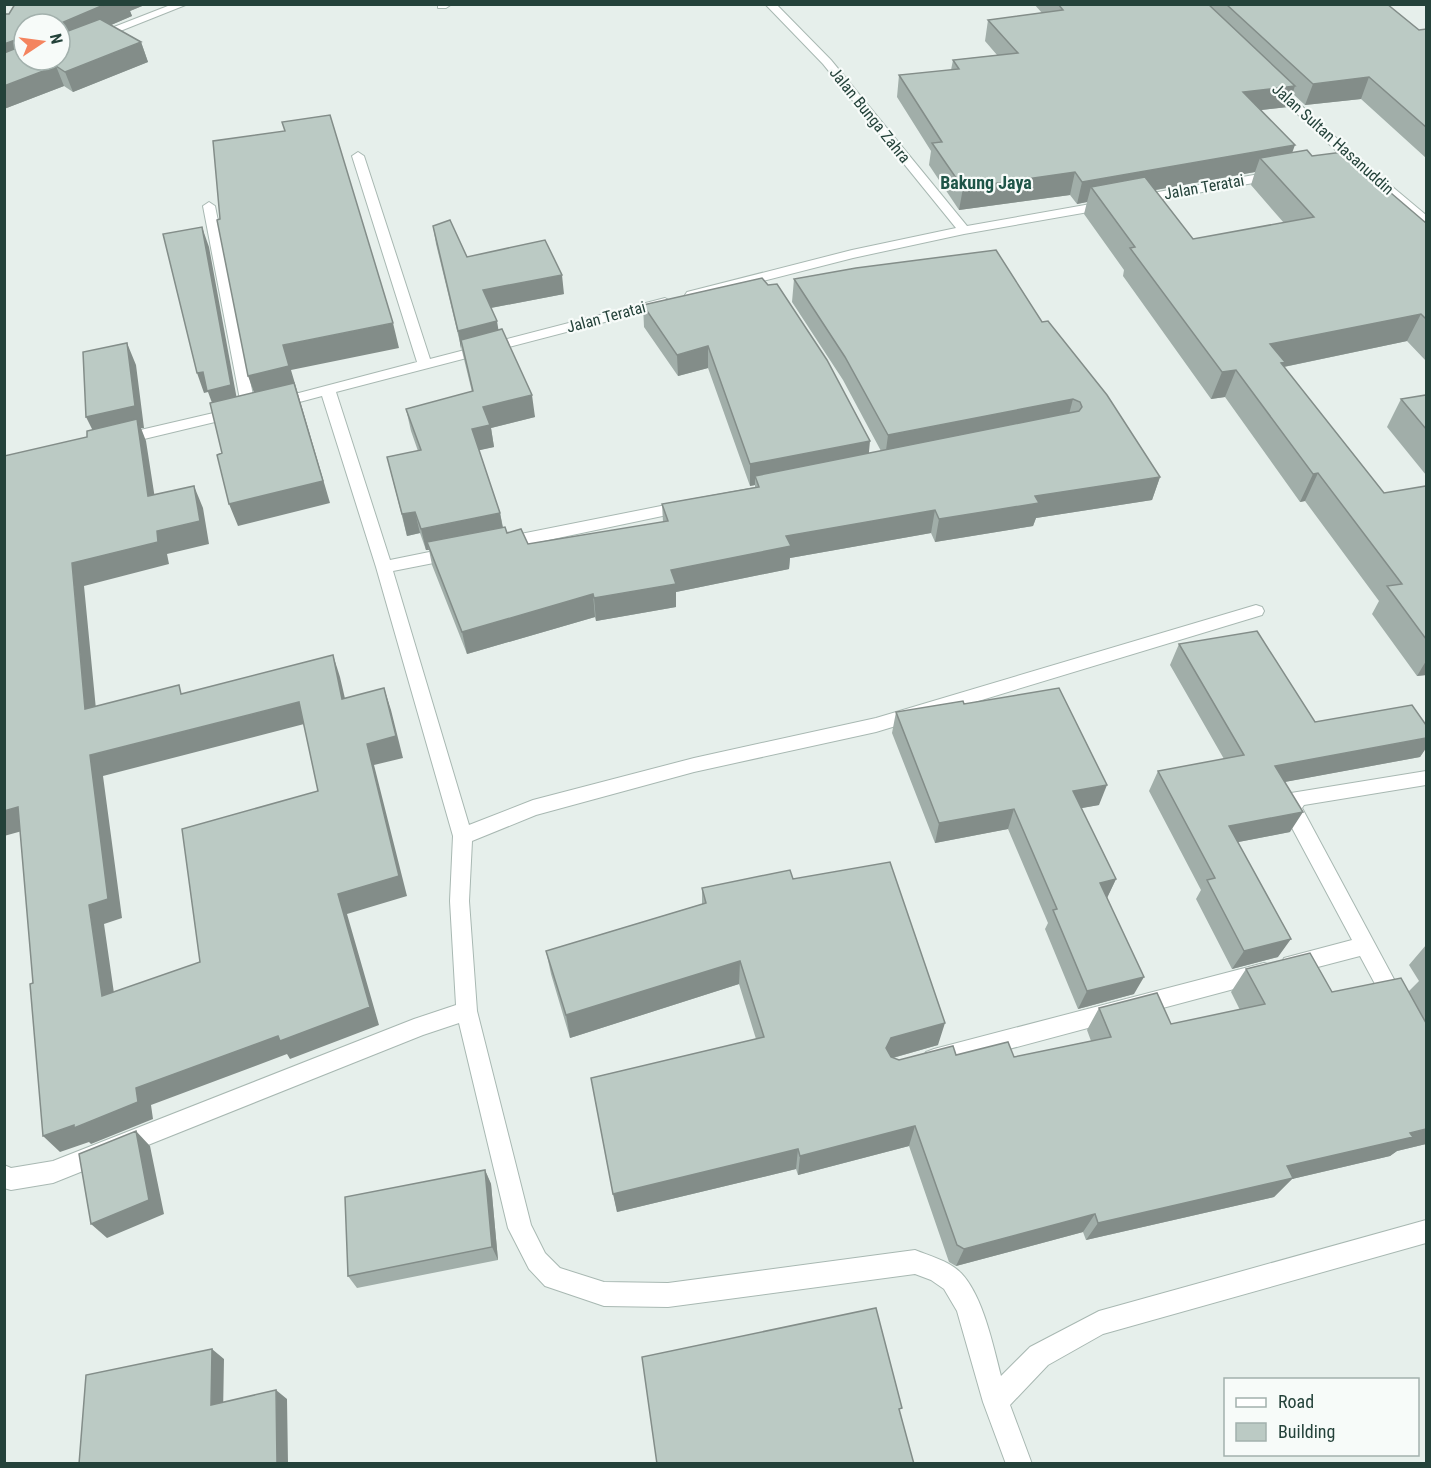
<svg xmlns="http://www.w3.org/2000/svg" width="1431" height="1468" font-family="'Roboto Condensed',sans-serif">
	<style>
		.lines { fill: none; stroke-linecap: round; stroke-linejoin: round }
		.minor-casing { stroke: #a8b8b2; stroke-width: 2 }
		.tertiary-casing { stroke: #a8b8b2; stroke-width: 2 }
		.minor { fill: #fff; fill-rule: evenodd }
		.tertiary { fill: #fff; fill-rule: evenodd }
		.wall { fill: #a1aea9; fill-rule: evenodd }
		.shaded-wall { fill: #838d89 }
		.building { fill: #bbcac4; stroke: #838d89; stroke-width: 1.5; fill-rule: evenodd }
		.labels { text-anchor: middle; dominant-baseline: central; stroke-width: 4.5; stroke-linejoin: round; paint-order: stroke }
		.far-street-label { font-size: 16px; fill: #24423a; stroke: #f7fbf9 }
		.far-quarter-label { font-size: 18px; font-weight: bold; fill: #1f5548; stroke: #f7fbf9 }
	</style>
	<rect width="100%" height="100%" fill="#e6efeb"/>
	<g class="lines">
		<defs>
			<path id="minor" d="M173 4H188L60 55V48Z
				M438 4H452L446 8H438Z
				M765 4H776L831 60 967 226 1276 171 1282 175 1276 179 964 234 853 258 692 299 687 298 685 295 687 292 852 250 956 228 823 64Z
				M358 152 364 156 430 359 665 298 672 302 670 305 336 392 390 560 454 547 460 549 462 553 460 557 454 559 393 571 469 825 533 800 694 758 876 718 1256 605 1262 607 1264 611 1262 615 876 732 694 772 536 815 472 841 469 901 477 1011 531 1225 545 1253 560 1268 604 1282 668 1283 915 1250C930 1256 949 1261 961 1273 983 1296 993 1345 1001 1376L1030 1347 1099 1311 1426 1220V1243L1103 1334 1048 1365 1010 1405 1032 1464H1006L983 1402 957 1311 944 1289 931 1280 915 1274 668 1307 604 1306 545 1286 529 1269 508 1228 459 1023 423 1035 53 1183 11 1190 4 1188V1165L11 1168 53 1161 414 1019 456 1005 450 901 453 836 376 567 322 396 277 408 270 403 272 400 417 362 352 156Z
				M209 202 215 206 256 410 249 415 242 410 203 206Z
				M235 408 240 410 242 413 240 416 119 445 112 440 119 435Z
				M686 501 691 502 694 506 691 510 501 550 495 548 493 544 495 540 501 538Z
				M1426 771V785L1304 805 1302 808 1403 996 1406 1003 1403 1010 1396 1013 1389 1010 1360 956 1291 974 1284 972 1281 965 1284 958 1352 940 1284 813 1283 807 1291 793Z
				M1264 963 1271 965 1274 972 1271 979 1264 981 934 1069 926 1066 923 1059 926 1052 934 1049Z"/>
			<path id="tertiary" d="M1273 82 1277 83 1358 158 1426 215V225L1422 224 1350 164 1269 87 1268 85Z"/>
		</defs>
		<!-- minor casing -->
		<use href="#minor" class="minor-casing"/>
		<!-- tertiary casing -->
		<use href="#tertiary" class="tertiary-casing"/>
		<!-- minor -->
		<use href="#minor" class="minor"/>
		<!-- tertiary -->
		<use href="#tertiary" class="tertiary"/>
	</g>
	<!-- wall -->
	<path class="wall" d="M15 4H147L130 11 132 16 111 25 141 42 148 62 73 92 64 86 4 109 9 14ZM24 24 60 60H24Z
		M1034 4H1387L1419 30 1426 29V158L1361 99 1305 105 1292 93 1288 107 1261 110 1292 153 1312 156 1426 223V361L1407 341 1284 367 1384 493 1426 486V675L1417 676 1372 614 1379 601 1305 501 1300 502 1225 397 1211 399 1123 276 1124 270 1084 214 1087 202 1077 204 1070 195 959 210 929 165 931 151 897 97 899 75 951 70 953 60 997 55 985 41 988 20 1042 13ZM1255 172 1251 185 1284 223 1193 239 1155 190Z
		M433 226 467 257 564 294 491 308 498 330 535 417 491 428 494 447 479 450 500 513 503 527 507 533 528 544 663 522 662 504 755 487V485L750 486 708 368 678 376 644 327 643 305 762 278 869 453 881 451 843 380 792 302 794 279 1042 322 1160 477 1152 500 1036 518 1033 526 935 542 931 533 790 558 789 569 676 592V607L596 621 595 617 467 654 432 565 429 550H426L420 533 407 536 387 457 418 451 411 431 406 409 472 392 436 244Z
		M1426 395V475L1387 427 1401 399Z
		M1179 644 1315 722 1426 725V748L1420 757 1284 782 1290 832 1238 842 1278 957 1232 969 1196 899 1201 890 1149 791 1158 771 1224 759 1170 665Z
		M964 704 1099 805 1081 808 1116 879 1107 898 1134 994 1078 1009 1045 929 1048 923 1008 829 935 843 892 733 896 712Z
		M793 879 938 1045 893 1058 899 1060 956 1055 1014 1057 1091 1041 1087 1030 1099 1008 1171 1024 1240 1010 1231 992 1246 969 1332 992 1409 991 1419 981 1409 965 1426 945V1144L1397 1151 1390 1156 1292 1179 1274 1197 1086 1240 1083 1232 956 1266 949 1262 909 1146 798 1175 796 1169 617 1212 591 1078 756 1039 739 984 570 1038 551 974 546 951 702 904V888Z
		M485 1170 491 1184 498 1260 357 1288 348 1276Z"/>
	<!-- shaded-wall -->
	<path class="shaded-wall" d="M106 4H147L130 11 132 16 60 47V24Z
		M21 38 24 45 4 67V44Z
		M141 42 148 62 73 92 65 72Z
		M56 66 64 86 4 109V86Z
		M1369 77 1361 99 1305 105 1313 84Z
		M1295 86 1288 107 1236 113 1243 92Z
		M1295 145 1287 167 1260 158 1255 172 1100 200 1091 187 1087 202 1077 204 1082 182Z
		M1075 172 1070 195 959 210 963 188Z
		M202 227 209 247 238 405 215 411 208 392 204 393 197 373Z
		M562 275 564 294 485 309 483 290Z
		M1421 314 1407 341 1283 367 1270 344Z
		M497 321 500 339 461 340V349L458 331Z
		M393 323 399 348 291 370 330 503 238 526 229 504 257 401 248 376 283 345Z
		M127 343 136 365 144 428H141L146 441 158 518 148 496 97 439 86 417Z
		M708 346V368L678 376 677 355Z
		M1236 370 1225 397 1211 399 1222 372Z
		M532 395 535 417 491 428 494 447 476 451 472 429 483 407Z
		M1073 399 1067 422 885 458 888 435Z
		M870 441 868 462 755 476V485L750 486V464Z
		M1318 473 1305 501 1300 502 1313 474Z
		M1160 477 1152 500 1036 518 1033 526 935 542 939 519 1035 496Z
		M194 486 203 508 209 544 167 554 169 564 84 586 98 730 85 709 72 563 157 531Z
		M935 510 931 533 790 558 789 569 676 592V607L596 621 594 598 671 570 786 536Z
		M415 512 420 533 407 536 402 514Z
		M500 513 504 535 427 542 429 550H426L421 529Z
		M593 594 595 617 467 654 462 632Z
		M333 655 340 677 350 720 342 699Z
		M1426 661V675L1417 676Z
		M384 688 391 710 403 758 374 765 407 896 347 914 379 1025 290 1059 287 1054 151 1105 153 1119 91 1144 89 1142 60 1152 43 1136 136 1088 338 894 367 744Z
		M299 702 308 723 103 776 122 918 104 924 117 1014 102 996 89 905 90 755Z
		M1426 738V748L1420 757 1263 786 1275 766Z
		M1107 785 1099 805 1066 811 1073 791Z
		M18 807 33 828 4 836V811Z
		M1014 809 1008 829 935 843 939 823Z
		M1303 812 1290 832 1218 846 1229 826Z
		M1116 879 1107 898 1100 883Z
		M1291 939 1278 957 1232 969 1244 951Z
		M740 961 739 984 570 1038 566 1015Z
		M1144 977 1134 994 1078 1009 1087 991Z
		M945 1023 938 1045 885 1060 886 1048 891 1038Z
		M915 1126 909 1146 798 1175 800 1156Z
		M1426 1129V1144L1397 1151 1390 1156 1292 1179 1274 1197 1086 1240 1098 1223 1287 1166Z
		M136 1131 150 1146 164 1214 107 1238 91 1224Z
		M798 1149 796 1169 617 1212 613 1194Z
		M485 1170 491 1184 498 1260 492 1247Z
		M1095 1214 1083 1232 956 1266 964 1249Z
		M212 1349 224 1359 223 1414 211 1405Z
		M276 1390 287 1399 288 1464H277Z"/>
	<!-- building -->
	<path class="building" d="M15 4H106L59 24H24V38H21L4 44V14H9Z
		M1058 4H1208L1295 86 1243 92 1295 145 1082 182 1075 172 963 188 932 143 942 142 899 75 959 69 953 60 1018 53 988 20 1063 10Z
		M1226 4H1387L1419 30 1426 29V127L1369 77 1313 84Z
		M100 19 141 42 65 72 56 66 4 86V53L24 45V60H60V34Z
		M330 115 393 323 283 345 289 366 248 376 217 220 220 219 213 141 285 131 282 122Z
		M1307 150 1312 156 1343 152 1426 223V319L1421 314 1270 344 1285 362 1281 363 1384 493 1426 486V639L1387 586 1402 584 1318 473 1313 474 1236 370 1222 372 1130 248 1135 247 1091 187 1145 177 1193 239 1314 217 1260 158Z
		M450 220 467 257 545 240 562 275 483 290 497 321 458 331 433 226Z
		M202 227 231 385 207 391 203 372 197 373 163 234Z
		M996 250 1042 322 1048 321 1107 395 1160 477 1035 496 1039 503 939 519 935 510 786 536 791 546 671 570 676 584 594 598 593 594 462 632 427 542 505 527 507 533 521 529 528 544 668 521 662 504 759 487 755 476 1079 411 1082 407 1080 402 1073 399 888 435 845 357 794 279 856 268Z
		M762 278 768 285 777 284 827 360 870 441 750 464 708 346 677 355 643 305Z
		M502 329 532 395 483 407 490 425 472 429 500 513 421 529 415 512 402 514 387 457 421 450 406 409 473 391 461 340Z
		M127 343 135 406 86 417 83 352Z
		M294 383 323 481 229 504 217 455 222 453 210 403Z
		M1426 395V429L1401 399Z
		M137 419 148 496 194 486 200 521 157 531 158 542 72 563 85 709 179 685 181 694 333 655 342 699 384 688 396 736 367 744 399 876 338 894 370 1007 280 1041 278 1036 136 1088 138 1102 74 1128V1125L43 1136 30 984 33 983 18 807 4 811V456L87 437V431ZM299 702 318 791 182 829 200 962 102 996 89 905 108 899 90 755Z
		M1257 631 1315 722 1412 705 1426 725V738L1275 766 1303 812 1229 826 1291 939 1244 951 1207 880 1215 878 1158 771 1244 755 1179 644Z
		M1059 688 1107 785 1073 791 1116 879 1100 883 1144 977 1087 991 1053 910 1057 909 1014 809 939 823 896 712 963 701 964 704Z
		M890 862 945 1023 891 1038 886 1048 891 1057 899 1060 953 1046 956 1055 1008 1042 1014 1057 1111 1037 1099 1008 1157 993 1171 1024 1265 1004 1246 969 1310 953 1332 992 1401 978 1426 1023V1129L1410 1133 1413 1137 1287 1166 1293 1178 1098 1223 1095 1214 964 1249 957 1245 915 1126 800 1156 798 1149 613 1194 591 1078 764 1037 740 961 566 1015 546 951 706 903 702 888 790 870 793 879Z
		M136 1131 149 1200 91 1224 79 1154Z
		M485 1170 492 1247 348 1276 345 1197Z
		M876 1308 902 1408 899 1409 914 1464H657L642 1357Z
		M212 1349 211 1405 276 1390 277 1464H79L86 1375Z"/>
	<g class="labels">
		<!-- far-street labels -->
		<g class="far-street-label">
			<text transform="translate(870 115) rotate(51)">Jalan Bunga Zahra</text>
			<text transform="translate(1333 139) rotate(42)">Jalan Sultan Hasanuddin</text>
			<text transform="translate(1204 187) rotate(-10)">Jalan Teratai</text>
			<text transform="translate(606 317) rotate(-15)">Jalan Teratai</text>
		</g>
		<!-- far-quarter labels -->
		<g class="far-quarter-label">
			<text x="986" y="182">Bakung Jaya</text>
		</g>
	</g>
	<!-- border -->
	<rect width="1431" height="1468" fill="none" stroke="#24423a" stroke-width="12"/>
	<!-- legend -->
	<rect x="1224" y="1378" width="195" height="78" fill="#f7fbf9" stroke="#a3b1ad" stroke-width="1.5"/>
	<rect x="1236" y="1398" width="30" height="9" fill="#ffffff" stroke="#a3b1ad" stroke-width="1.5"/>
	<text x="1278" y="1408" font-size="18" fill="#24423a">Road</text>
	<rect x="1236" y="1423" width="30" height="18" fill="#bbcac4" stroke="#a3b1ad" stroke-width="1.5"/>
	<text x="1278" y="1438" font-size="18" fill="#24423a">Building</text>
	<!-- north arrow -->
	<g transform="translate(42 42) rotate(77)"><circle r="28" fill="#f7fbf9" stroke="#a3b1ad" stroke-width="1.5"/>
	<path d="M0-4.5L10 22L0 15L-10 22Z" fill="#f4845f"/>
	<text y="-9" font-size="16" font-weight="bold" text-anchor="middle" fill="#24423a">N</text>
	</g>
</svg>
